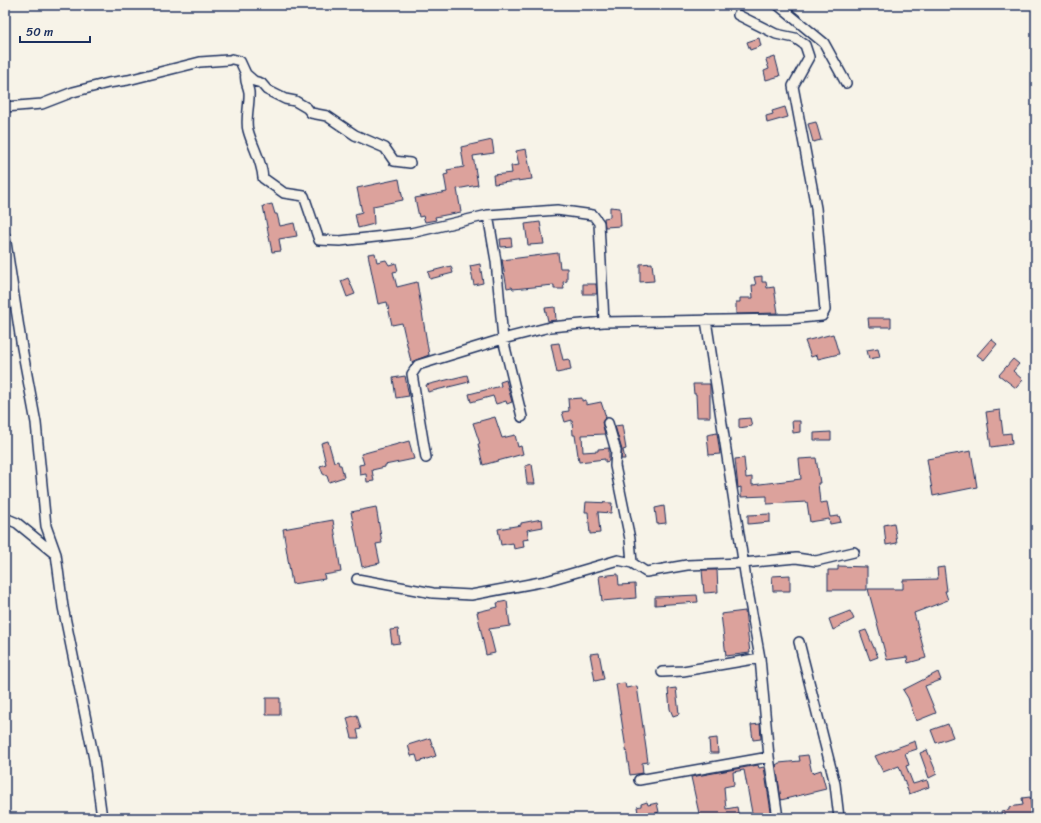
<svg xmlns="http://www.w3.org/2000/svg" width="1041" height="823" font-family="Sriracha,sans-serif">
	<style>
		.building { fill: #dca29c; stroke: #1b2f5e }
		.lines { fill: none; stroke-linecap: round; stroke-linejoin: round }
		.minor-casing { stroke: #1b2f5e; stroke-width: 12 }
		.minor { stroke: #f7f3e8; stroke-width: 9 }
	</style>
	<rect width="100%" height="100%" fill="#f7f3e8"/>
	<filter id="ink" filterUnits="userSpaceOnUse"><feTurbulence type="fractalNoise" baseFrequency=".025" numOctaves="2"/><feDisplacementMap in="SourceGraphic" scale="8" xChannelSelector="R" yChannelSelector="G"/><feConvolveMatrix kernelMatrix="1 2 1 2 8 2 1 2 1" color-interpolation-filters="sRGB"/></filter>
	<g filter="url(#ink)">
		<!-- building -->
		<path class="building" d="M759 38 761 46 750 50 747 42Z
			M775 57 780 76 766 80 764 71 769 69 766 60Z
			M785 107 788 117 767 123 766 116 773 114 772 111Z
			M816 122 821 140 813 142 808 124Z
			M492 140 494 153 473 156 478 185 457 189 461 212 435 217 436 220 425 222 423 216 419 217 415 198 447 192 444 175 448 174 447 170 464 167 461 147Z
			M526 149 532 179 494 184 493 175 512 173 511 166 519 165 516 151Z
			M399 179 403 200 373 206 374 224 358 228 355 214 362 212 357 188Z
			M272 204 275 214H277L280 226 294 223 297 236 279 239 281 251 272 252 263 206Z
			M610 207 620 208 621 226 605 227 604 218 610 217Z
			M540 222 544 244 528 245 525 224Z
			M511 238 512 246 501 247 500 239Z
			M375 253 377 262 386 260 389 265 396 263 398 271 393 272 397 287 417 282 429 355 411 362 402 323 392 325 387 302 378 304 368 254Z
			M558 253 560 268H567V281L563 282 564 289H554V285L513 289 512 287 507 288 502 260Z
			M652 263 654 281 640 282V264Z
			M480 264 483 283 474 285 470 266Z
			M451 266 453 273 430 279 428 272Z
			M762 276V282H766L767 288 774 287 778 313 736 314V302H740V298H753L752 285H756L754 277Z
			M348 278 355 294 347 297 341 281Z
			M583 284H596L597 294H583Z
			M555 307 556 320 548 321 545 308Z
			M868 318H891V327H869Z
			M833 334 839 354 818 359 817 355 811 357 805 341Z
			M991 339 997 344 984 360 977 355Z
			M559 343 563 360 569 359 571 370 557 373 551 344Z
			M878 348 880 357 869 359 867 350Z
			M1013 359 1019 364 1013 371 1023 380 1016 388 999 375Z
			M467 375 469 382 428 392 426 385Z
			M405 376 409 396 396 398 393 378Z
			M506 380 512 402 507 404 506 401 496 404 493 396 471 402 469 394 501 386 500 382Z
			M693 384H710V417H697L696 394H694Z
			M582 398V401L586 400V405L601 402 606 417 602 422 605 434 582 435 583 452 598 451V449L609 448V461L605 462V459L579 462 575 435H573L572 420 565 422 562 412 569 411 568 399Z
			M1000 410 1003 434 1011 433 1012 444 991 447 986 412Z
			M495 417 502 438 515 435 518 447 521 446 523 454 483 465 478 444H480L473 423Z
			M750 418 752 426 739 428V419Z
			M792 421H800V432L793 433Z
			M622 425 626 449 623 450 625 459H621L622 450 615 426Z
			M831 432V440H814V433Z
			M717 433 720 454 709 455 707 435Z
			M328 441 334 462 338 461 339 465H341L344 477 329 482 327 476 323 474 320 466 326 464 321 443Z
			M409 441 414 459 385 465V467L372 470 374 481 367 482 366 474 360 475 359 465 364 464 361 454Z
			M971 451 977 487 933 496 927 459Z
			M744 458 746 478 752 477V485L801 479 799 459 816 458 820 483H818L820 503 827 502 830 517 839 516 841 522 830 524 829 519 810 522 807 502 767 504V496L741 497V487L738 488 735 459Z
			M532 464 535 484H527L525 466Z
			M586 502 612 503 611 513 598 512 600 533 590 534 588 512H585Z
			M664 506 666 523 657 524 655 508Z
			M376 507 382 543 376 544 380 563 362 567 351 512Z
			M770 514V522L748 524V515Z
			M542 519 543 527 527 530 529 539 523 540 524 547 514 549 513 543 501 545 498 529 521 525V523Z
			M333 520 341 572 324 575 325 579 292 584 283 529Z
			M894 523 897 543 886 545 884 525Z
			M838 566 867 567V590H828V570H838Z
			M944 567 947 591H945L948 600 914 613 926 658 908 663 907 657 887 660 868 589H903V580L938 579 937 568Z
			M702 570H717L718 592 704 593Z
			M618 574 619 585 635 584 636 598 602 601 599 576Z
			M790 575V591H773L772 576Z
			M697 595 698 602 655 605V597Z
			M507 601 510 626 489 629 495 653 486 655 477 612 498 607 497 603Z
			M745 611 750 653 726 656 721 614Z
			M850 611 854 619 833 630 829 619Z
			M398 629 400 643 392 644 390 630Z
			M866 630 878 657 870 660 860 632Z
			M599 653 604 679 595 681 590 654Z
			M938 672 941 680 925 686 936 713 916 721 908 698 903 690Z
			M625 683 626 688 637 686 648 762 642 763 643 773 630 775 616 684Z
			M676 688 679 714 673 716 670 709 668 689Z
			M266 698H280V715H266Z
			M357 715 361 729 357 730 359 738H352L347 718Z
			M760 724 761 739 753 740 751 725Z
			M948 724 953 737 936 743 931 730Z
			M430 738 436 756 418 762 416 755 411 756 408 745Z
			M717 738 718 753H710L709 739Z
			M915 741 917 749 905 753 909 765 906 766 913 784 927 780 929 787 909 794 899 766 883 772 875 756Z
			M927 750 937 774 929 778 920 753Z
			M808 755 812 773 821 770 826 789 781 800 776 765 779 763 800 761 799 756Z
			M758 765 759 768 764 767 772 818H753L744 770 733 772 734 785 724 787 726 809 737 807 739 818H700L691 777Z
			M1030 797 1033 815 1002 818 1001 811 1009 810V807L1023 805 1022 798Z
			M647 802 648 805 657 803 659 812 656 813V816L639 818 637 807 641 806V804Z"/>
		<g class="lines">
			<defs>
				<path id="minor" d="M778 5 824 43 846 83
					M232 59 240 61 246 74 254 81 261 83 267 90 285 99 295 101 307 108 311 113 327 116 355 135 385 148 394 161 410 163
					M246 74C244 81 248 85 249 92 250 103 245 121 248 130 252 146 262 160 263 178L284 193 304 196 319 240 340 241 411 233 488 215 557 210 593 215 599 223 604 322
					M5 107 42 104 73 92 108 83 128 80 200 62 228 60
					M488 215 496 261 503 339 522 417
					M5 236 22 348 36 423 46 526 56 554 63 607 94 759 102 818
					M706 320 747 586 760 658 769 757 778 818
					M608 423 616 451 615 466 630 539 632 563
					M426 458 412 374 418 365 503 339 550 327 604 322 789 319 822 316 825 310 816 208 793 86 809 57 805 45 795 38 776 34 738 15
					M5 518 17 523 55 554
					M357 579 433 593 471 595 546 581 618 560 632 563 646 572 687 565 743 563 796 558 816 561 854 552
					M799 642 835 784 839 818
					M662 672 683 671 760 658
					M639 780 769 757"/>
			</defs>
			<!-- minor casing -->
			<use href="#minor" class="minor-casing"/>
			<!-- minor -->
			<use href="#minor" class="minor"/>
		</g>
	</g>
	<!-- margin -->
	<rect width="1041" height="823" fill="none" stroke="#f7f3e8" stroke-width="20"/>
	<rect x="10" y="10" width="1021" height="803" fill="none" stroke="#1b2f5e" stroke-width="1.5" filter="url(#ink)"/>
	<!-- scale -->
	<path d="M20 36v6h70v-6" fill="none" stroke="#1b2f5e" stroke-width="2"/>
	<text x="26" y="36" font-size="12" fill="#1b2f5e" stroke="#f7f3e8" stroke-width="3" paint-order="stroke">50 m</text>
</svg>
